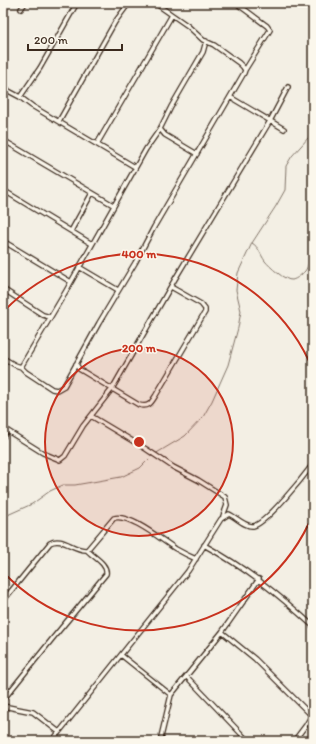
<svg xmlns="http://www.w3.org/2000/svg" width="316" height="744" font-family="Itim,sans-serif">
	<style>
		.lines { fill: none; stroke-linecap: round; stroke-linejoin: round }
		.stream { stroke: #817468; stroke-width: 1 }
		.minor-casing { stroke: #3b2a1e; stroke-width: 6 }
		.minor { stroke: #fbf7ec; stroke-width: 3.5 }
		.ring { fill: none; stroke: #c8321e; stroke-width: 2 }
		.centre { fill: #c8321e; stroke: #fbf7ec; stroke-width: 2 }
		.ring-label { font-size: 12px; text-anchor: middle; font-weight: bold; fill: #c8321e; stroke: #fbf7ec; stroke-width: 3; stroke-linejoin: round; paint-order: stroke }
	</style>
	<rect width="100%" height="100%" fill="#f3efe4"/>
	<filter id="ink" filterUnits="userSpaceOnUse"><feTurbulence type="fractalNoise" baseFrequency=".025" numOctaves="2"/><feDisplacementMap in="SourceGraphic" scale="8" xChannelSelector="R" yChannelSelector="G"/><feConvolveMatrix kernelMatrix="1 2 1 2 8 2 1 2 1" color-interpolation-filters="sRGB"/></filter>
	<g filter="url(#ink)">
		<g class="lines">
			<!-- stream -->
			<path class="stream" d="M252 243C259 247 260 254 265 261 269 266 285 281 292 280 297 279 302 274 305 271 309 266 308 260 313 254
				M155 454 185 436 203 417 212 401 228 365 238 328 241 311 236 290 238 273 252 243 276 206 285 190 286 166 292 156 309 137 313 121
				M3 517 32 504 50 491 63 485H75L121 477 140 468 152 456"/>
			<defs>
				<path id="minor" d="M236 3 267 26 270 30 245 70
					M21 9 25 3
					M3 88 20 97 32 106 135 167
					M20 97 40 68 77 3
					M230 97 284 129
					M59 121 115 22 129 3
					M3 140 113 205
					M97 144 172 15
					M197 154 165 135 160 129 171 107 203 52 206 41
					M3 190 92 244
					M71 231 92 193
					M3 241 71 282
					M79 267 118 290
					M3 289 43 315 50 317
					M3 358 15 365 21 367 26 372 52 389 57 390 64 386 99 323 135 263 154 227 244 73 245 70 243 67 239 63 214 45 203 40 188 26 155 3
					M76 364 79 369 139 405C149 408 151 403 156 395L205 312V309L201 304 171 287
					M21 367 66 291 146 149 160 129
					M91 416 146 449 173 467 198 480 225 497 227 505 223 516
					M3 428 43 453 60 460 65 456 83 426 112 389 175 279 270 121 288 87
					M3 437 7 430
					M204 545C246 568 278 594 313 626
					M3 601 50 543C62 536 74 551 87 550L114 518C129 513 163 541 176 549 183 553 189 556 196 559
					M222 632 255 659 312 716
					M121 655 171 695
					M187 677 248 741
					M3 700 53 638 106 574C108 564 93 557 87 550
					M3 706 33 712 59 732
					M52 741 188 571 221 519 229 514C236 517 245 527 253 526 266 524 304 476 313 464
					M163 741 161 737 171 695 222 632 259 579
					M294 741 306 725 313 713"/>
			</defs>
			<!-- minor casing -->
			<use href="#minor" class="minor-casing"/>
			<!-- minor -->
			<use href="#minor" class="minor"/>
		</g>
	</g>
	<!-- distance rings -->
	<circle cx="139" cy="442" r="94" fill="#c8321e" fill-opacity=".12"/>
	<g class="ring">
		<circle cx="139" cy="442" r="94"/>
		<path d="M313 514A188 188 0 0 1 4 573M4 311A188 188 0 0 1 313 370"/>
	</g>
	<circle cx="139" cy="442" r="6" class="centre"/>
	<g class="ring-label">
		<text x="139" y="258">400 m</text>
		<text x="139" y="352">200 m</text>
	</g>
	<!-- margin -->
	<rect width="316" height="744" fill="none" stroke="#fbf7ec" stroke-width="16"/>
	<rect x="8" y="8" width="300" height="728" fill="none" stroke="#3b2a1e" stroke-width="1.5" filter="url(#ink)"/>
	<!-- scale -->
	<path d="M28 44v6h94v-6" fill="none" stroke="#3b2a1e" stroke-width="2"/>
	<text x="34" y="44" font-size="12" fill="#3b2a1e" stroke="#fbf7ec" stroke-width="3" paint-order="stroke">200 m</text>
</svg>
